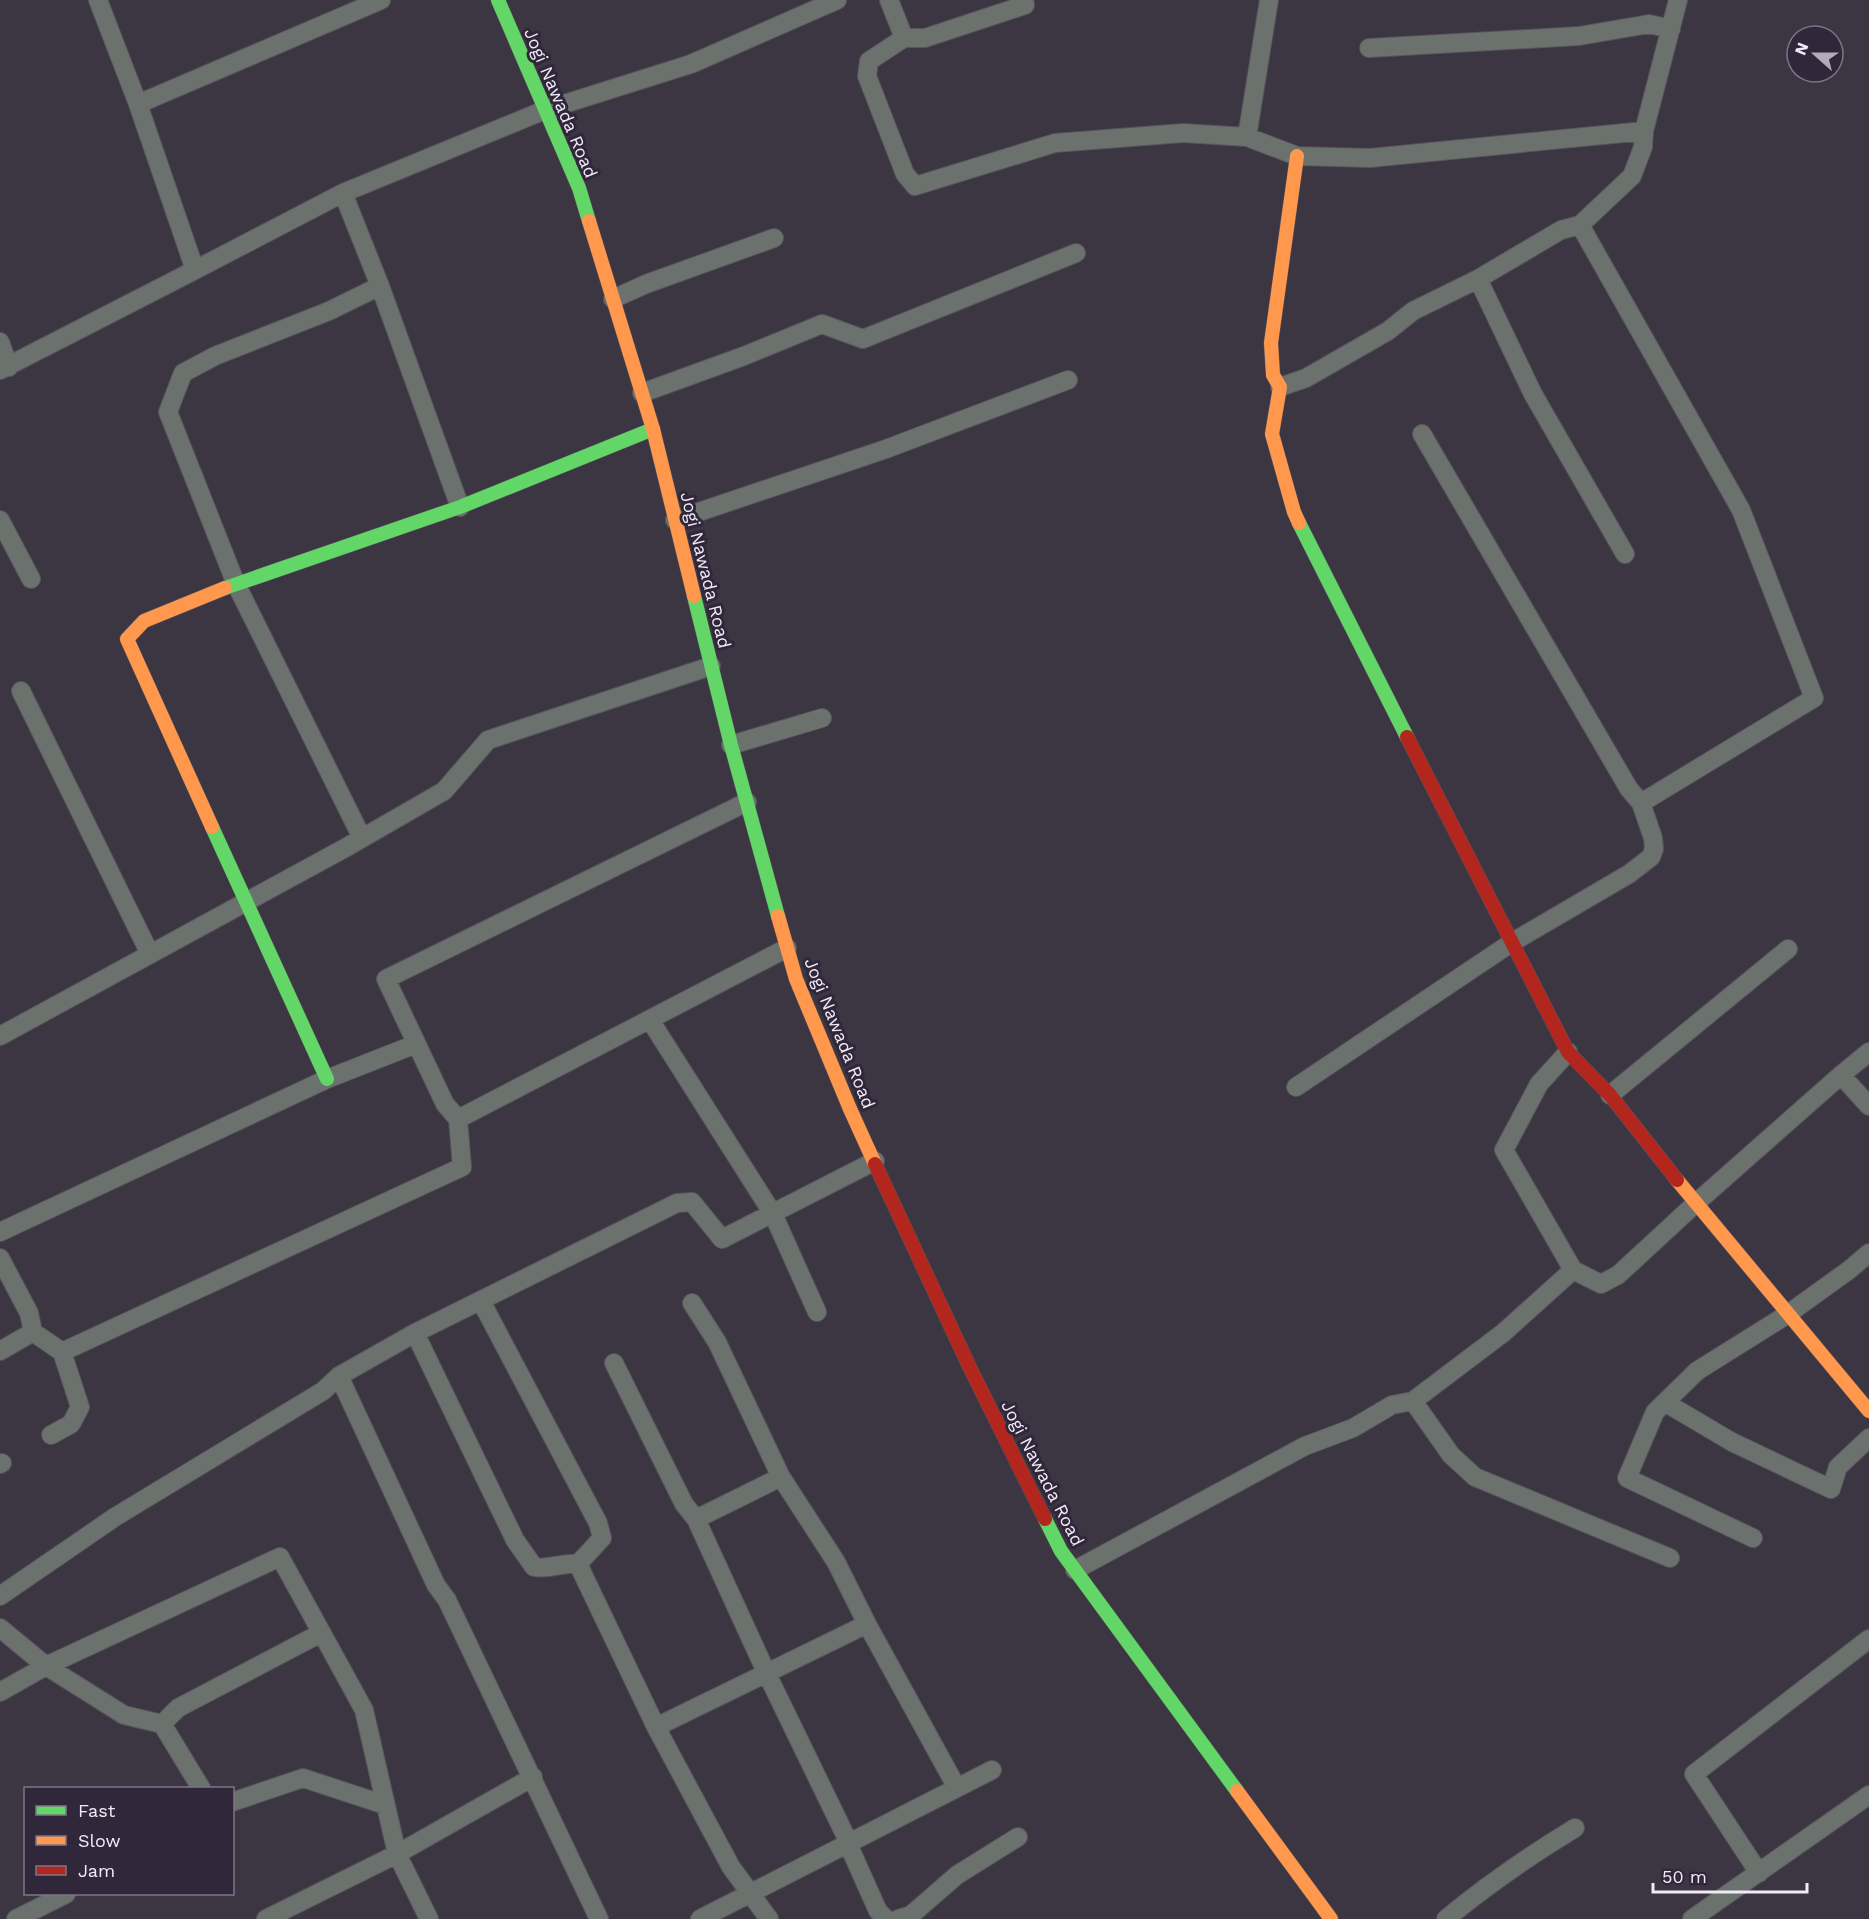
<svg xmlns="http://www.w3.org/2000/svg" width="1869" height="1919" font-family="'Work Sans',sans-serif">
	<style>
		.lines { fill: none; stroke-linecap: round; stroke-linejoin: round }
		.street-casing { stroke: #58545d; stroke-width: 20 }
		.fast-casing { stroke: #58545d; stroke-width: 15 }
		.slow-casing { stroke: #58545d; stroke-width: 15 }
		.jam-casing { stroke: #58545d; stroke-width: 15 }
		.street { stroke: #6b726e; stroke-width: 18 }
		.fast { stroke: #63d668; stroke-width: 14 }
		.slow { stroke: #ff974d; stroke-width: 14 }
		.jam { stroke: #b3261e; stroke-width: 14 }
		.labels { text-anchor: middle; dominant-baseline: central; stroke-width: 6; stroke-linejoin: round; paint-order: stroke }
		.street-label { font-size: 18px; fill: #f1ebf7; stroke: #31273a }
	</style>
	<rect width="100%" height="100%" fill="#3b3641"/>
	<g class="lines">
		<defs>
			<path id="street" d="M889 0 904 38
				M1024 0 1025 5 925 38H904L869 61 867 76 905 174 915 186 1055 143 1183 133 1247 137 1297 156 1370 158 1644 131
				M1369 48 1579 36 1649 24 1671 29
				M138 104 381 0
				M1247 137 1269 0
				M343 193 380 286 460 507
				M1580 225 1741 510 1814 698 1641 803
				M195 270 343 193 545 110 691 64 837 0
				M1478 279 1533 394 1625 554
				M613 299 646 284 774 238
				M0 342 9 367
				M0 370 195 270 138 104 98 0
				M1280 387 1306 378 1388 331 1413 311 1478 279 1561 230 1580 225 1632 176 1643 147 1644 131 1678 0
				M642 393 744 356 822 324 863 339 1076 253
				M0 520 31 579
				M675 520 886 449 1068 380
				M21 691 150 954
				M731 745 822 718
				M362 838 236 584 168 412 183 373 215 356 329 311 380 286
				M650 1020 773 1214 817 1312
				M0 1036 345 848 444 791 488 740 711 666
				M1568 1052 1539 1084 1504 1150 1573 1270 1601 1284 1618 1275 1696 1203 1841 1075 1869 1106
				M1841 1075 1869 1052
				M1296 1087 1511 943 1629 874 1651 857 1654 849 1653 838 1641 803 1629 789 1422 434
				M1610 1095 1788 949
				M458 1119 787 948
				M0 1232 327 1079 416 1044
				M0 1258 29 1313 33 1332 62 1352 80 1407 71 1424 51 1435
				M481 1301 598 1523 602 1538 578 1564
				M692 1303 717 1342 781 1477 836 1562 867 1624 957 1788
				M415 1333 515 1540 534 1567C551 1570 562 1562 578 1564
				M0 1351 33 1332
				M62 1352 462 1167 458 1119 445 1104 386 979 747 802
				M614 1363 684 1504 696 1519 767 1674 849 1843 848 1844 878 1911 886 1919
				M339 1376 436 1585 447 1600 599 1919
				M1413 1401 1451 1455 1475 1477 1670 1558
				M1666 1403 1732 1442 1831 1489 1838 1467 1869 1438
				M0 1464 2 1463
				M696 1519 781 1477
				M1753 1538 1627 1478 1655 1412 1697 1371 1788 1314 1849 1270 1869 1253
				M578 1564 656 1727 731 1867 769 1919
				M1075 1570 1305 1446 1353 1428 1392 1405 1413 1401 1503 1333 1573 1270
				M0 1596 115 1517 323 1391 339 1376 415 1333 677 1203 692 1202 722 1239 875 1161
				M0 1628 46 1666 124 1715 162 1724 201 1788
				M0 1692 46 1666 280 1557 364 1710 397 1854 429 1919
				M162 1724 178 1708 321 1633
				M656 1727 867 1624
				M232 1802 303 1778 385 1805
				M1759 1873 1694 1774 1869 1639
				M16 1919 66 1894
				M266 1919 397 1854 533 1777
				M700 1919 992 1770
				M898 1919 911 1915 957 1875 1018 1837
				M1446 1919C1487 1885 1529 1856 1575 1828
				M1692 1919 1869 1795"/>
			<path id="fast" d="M498 0 579 188 589 221
				M1299 523 1407 737
				M225 588 460 507 653 429
				M694 596 731 745 778 916
				M212 827 327 1079
				M1045 1519 1061 1551 1237 1791"/>
			<path id="slow" d="M1297 156 1271 343 1273 375 1280 387 1272 434 1294 512 1299 523
				M589 221 653 429 694 596
				M212 827 127 639 144 621 225 588
				M778 916 796 979 850 1109 875 1164
				M1677 1180 1869 1411
				M1237 1791 1331 1919"/>
			<path id="jam" d="M1407 737 1568 1052 1610 1095 1677 1180
				M875 1164 970 1368 1045 1519"/>
		</defs>
		<!-- street casing -->
		<use href="#street" class="street-casing"/>
		<!-- fast casing -->
		<use href="#fast" class="fast-casing"/>
		<!-- slow casing -->
		<use href="#slow" class="slow-casing"/>
		<!-- jam casing -->
		<use href="#jam" class="jam-casing"/>
		<!-- street -->
		<use href="#street" class="street"/>
		<!-- fast -->
		<use href="#fast" class="fast"/>
		<!-- slow -->
		<use href="#slow" class="slow"/>
		<!-- jam -->
		<use href="#jam" class="jam"/>
	</g>
	<g class="labels">
		<!-- street labels -->
		<g class="street-label">
			<text transform="translate(561 103) rotate(67)">Jogi Nawada Road</text>
			<text transform="translate(706 570) rotate(76)">Jogi Nawada Road</text>
			<text transform="translate(840 1033) rotate(68)">Jogi Nawada Road</text>
			<text transform="translate(1043 1473) rotate(63)">Jogi Nawada Road</text>
		</g>
	</g>
	<!-- legend -->
	<rect x="24" y="1787" width="210" height="108" fill="#31273a" stroke="#7e7586" stroke-width="1.5"/>
	<rect x="36" y="1806" width="30" height="9" fill="#63d668" stroke="#7e7586" stroke-width="1.5"/>
	<text x="78" y="1817" font-size="18" fill="#f1ebf7">Fast</text>
	<rect x="36" y="1836" width="30" height="9" fill="#ff974d" stroke="#7e7586" stroke-width="1.5"/>
	<text x="78" y="1847" font-size="18" fill="#f1ebf7">Slow</text>
	<rect x="36" y="1866" width="30" height="9" fill="#b3261e" stroke="#7e7586" stroke-width="1.5"/>
	<text x="78" y="1877" font-size="18" fill="#f1ebf7">Jam</text>
	<!-- north arrow -->
	<g transform="translate(1815 54) rotate(291)"><circle r="28" fill="#31273a" stroke="#7e7586" stroke-width="1.5"/>
	<path d="M0-4.5L10 22L0 15L-10 22Z" fill="#b1acb7"/>
	<text y="-9" font-size="16" font-weight="bold" text-anchor="middle" fill="#f1ebf7">N</text>
	</g>
	<!-- scale -->
	<path d="M1653 1883v9h154v-9" fill="none" stroke="#f1ebf7" stroke-width="3"/>
	<text x="1662" y="1883" font-size="18" fill="#f1ebf7" stroke="#31273a" stroke-width="4.5" paint-order="stroke">50 m</text>
</svg>
